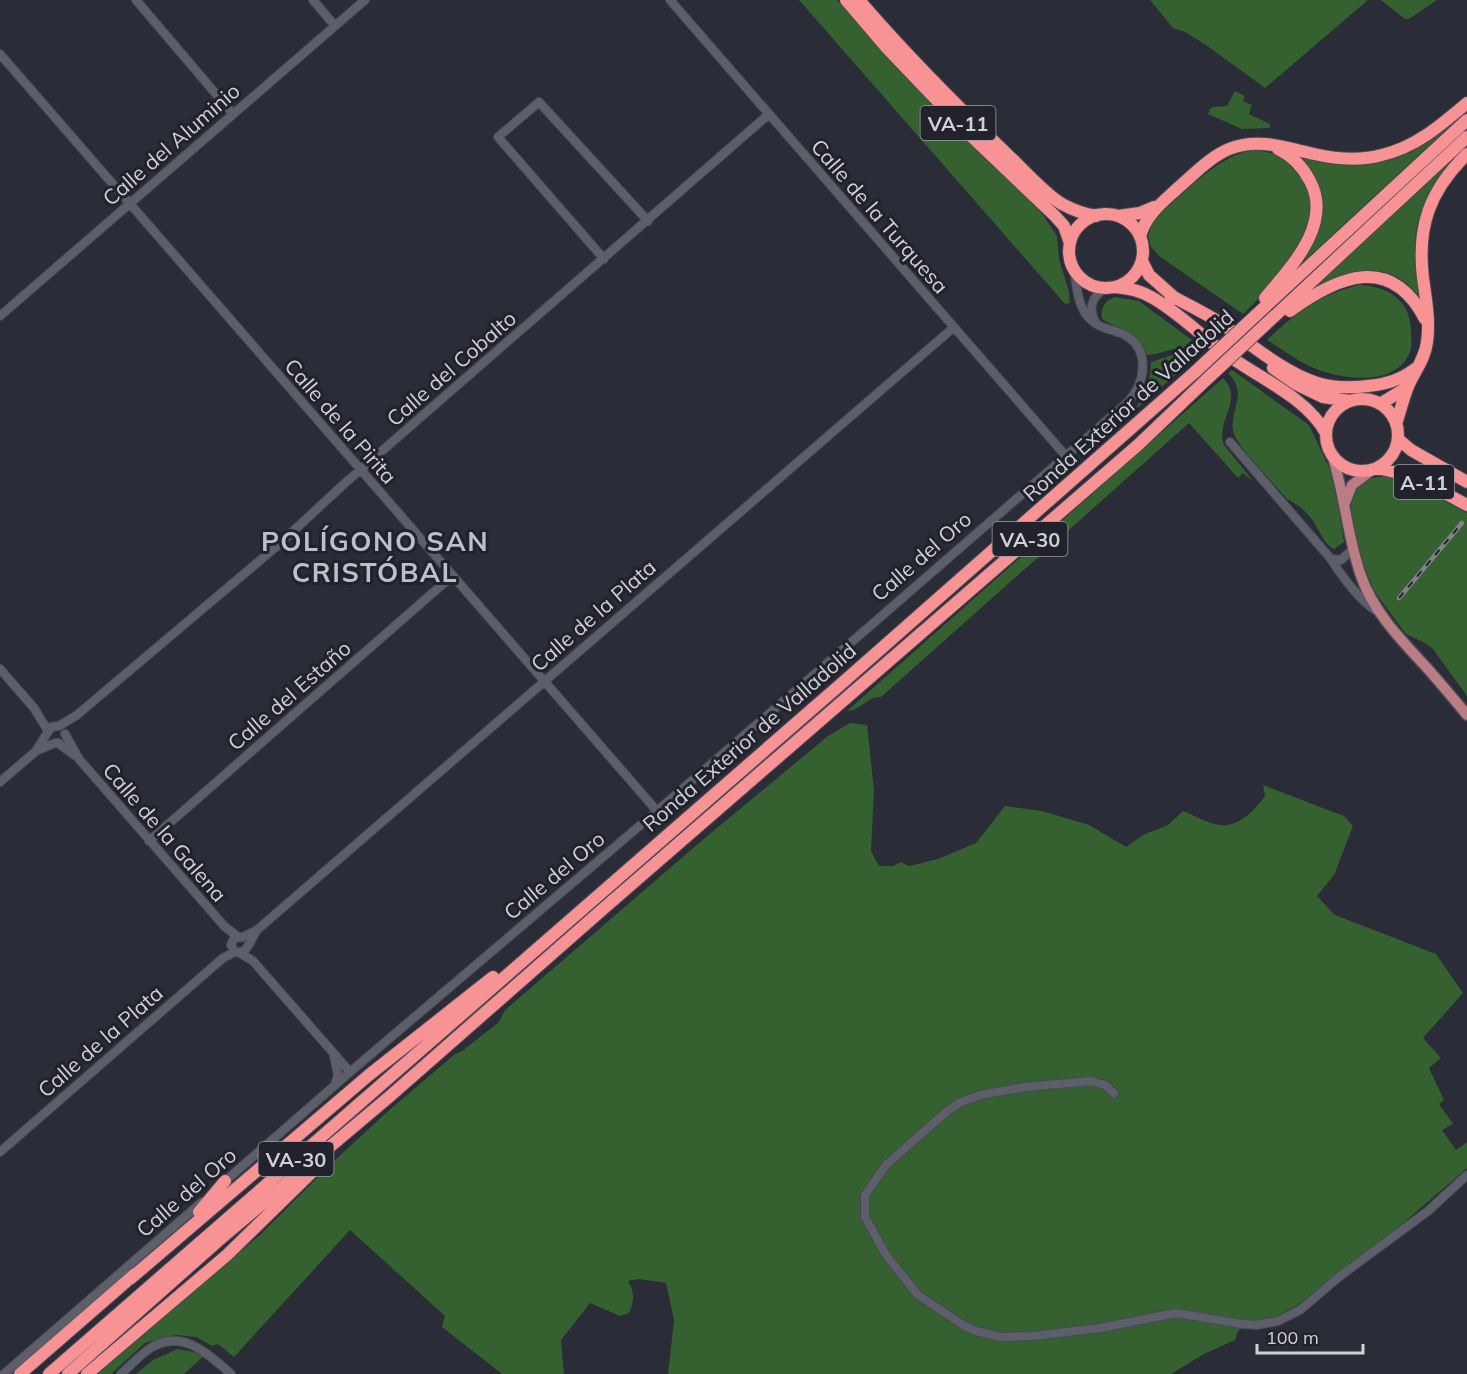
<svg xmlns="http://www.w3.org/2000/svg" width="1467" height="1374" font-family="Mulish,sans-serif">
	<style>
		.green { fill: #35602f }
		.lines { fill: none; stroke-linecap: round; stroke-linejoin: round }
		.minor-casing { stroke: #484952; stroke-width: 10 }
		.major-casing { stroke: #484952; stroke-width: 13 }
		.highway-casing { stroke: #484952; stroke-width: 14 }
		.minor { stroke: #5c5e6a; stroke-width: 8 }
		.major { stroke: #b97d84; stroke-width: 10 }
		.highway { stroke: #f79295; stroke-width: 12 }
		.rail-casing { stroke: #81828b; stroke-width: 4.5 }
		.rail { stroke: #21222c; stroke-width: 2; stroke-dasharray: 7; stroke-linecap: butt }
		.highway-bridge-casing { stroke: #484952; stroke-width: 14; stroke-linecap: butt }
		.highway-bridge { stroke: #f79295; stroke-width: 12 }
		.labels { text-anchor: middle; dominant-baseline: central; stroke-width: 6; stroke-linejoin: round; paint-order: stroke }
		.shield { fill: #21222c; stroke: #9c9ca4; stroke-width: 1.5 }
		.shield-label { font-size: 20px; font-weight: bold; fill: #d0d1d8 }
		.street-label { font-size: 21px; fill: #d0d1d8; stroke: #21222c }
		.district-label { font-size: 27px; font-weight: bold; letter-spacing: 1.5px; fill: #bcbfcc; stroke: #21222c }
	</style>
	<rect width="100%" height="100%" fill="#2a2c37"/>
	<!-- green -->
	<path class="green" d="M799 0H837L930 103 1039 209 1057 236 1059 259 1069 292 1070 303 1065 304Z
		M1150 0H1368L1265 88 1206 45 1185 32 1173 28Z
		M1381 0H1437L1409 19H1405Z
		M1235 91 1245 96 1243 101 1252 105 1249 114 1270 124V128L1242 129 1208 114 1210 109 1213 107 1227 106Z
		M1459 118 1290 274 1320 218 1291 153 1336 162 1431 138Z
		M1252 150C1273 151 1298 160 1305 181 1307 188 1311 196 1311 203 1314 242 1270 289 1243 314L1159 256 1151 247 1148 236 1153 222 1160 214C1188 190 1215 158 1252 150Z
		M1450 161 1453 164C1444 178 1433 193 1424 208 1408 237 1417 271 1423 301 1387 253 1349 272 1306 295Z
		M1359 285C1388 286 1410 300 1411 330 1411 336 1412 343 1411 349 1399 388 1343 380 1314 368 1298 362 1282 349 1267 340 1295 313 1322 294 1359 285Z
		M1115 297 1139 301 1204 349 1200 353C1182 341 1166 354 1147 355 1134 326 1124 333 1102 319 1100 309 1105 300 1115 297Z
		M1181 352 1196 357 1134 411C1144 395 1151 382 1151 362Z
		M1232 370 1309 425 1334 478 1344 542 1334 549C1324 544 1322 535 1316 526 1310 514 1299 505 1287 499 1276 486 1238 447 1234 434 1227 411 1250 395 1228 373Z
		M1223 378C1245 401 1215 419 1224 445L1254 482 1243 473 1238 478 1189 423 881 697C868 696 861 710 847 711Z
		M1383 476 1403 479 1467 513V696L1433 649 1425 643 1406 634 1374 591 1364 566 1355 538 1351 509V501L1357 486 1366 480Z
		M850 723 867 725 874 790 871 851 879 866H893L901 862 909 866 938 859 976 843 1005 806 1042 811 1089 825 1126 847 1143 835 1168 825 1183 811C1194 815 1206 823 1219 825 1238 828 1255 810 1265 796L1263 785 1344 816 1353 826 1334 875 1317 896 1335 915 1436 954 1463 993 1423 1038 1441 1058 1429 1068 1444 1100 1439 1104 1453 1124 1442 1130 1456 1150 1467 1142V1168L1380 1243 1338 1272 1298 1305 1275 1317 1253 1321 1238 1331 1235 1340 1204 1354 1171 1374H668L674 1320 666 1283 639 1279 628 1281C635 1292 634 1302 629 1313L620 1316 590 1303 561 1340 564 1374H502L442 1327 445 1316 350 1230 234 1357 218 1344 212 1346 196 1337 176 1335 145 1343 111 1374H96L261 1234 332 1163 387 1112 455 1054 462 1051 499 1022 505 1010 706 837 828 736Z
		M178 1349 206 1354 184 1374H136L153 1360Z"/>
	<g class="lines">
		<defs>
			<path id="minor" d="M136 0 233 114
				M313 0 335 26
				M670 0 1065 455
				M0 54 657 811
				M604 259 498 137 539 102 648 221
				M0 316 365 0
				M1095 322C1088 307 1092 297 1105 288
				M1230 442 1331 559C1340 574 1363 605 1379 612
				M1331 559 1341 560 1352 550
				M0 669 34 708 48 731
				M65 734 79 759 225 927 237 936
				M58 743 74 755
				M36 751 51 727 59 726 77 715 277 546 344 484 769 114
				M0 782 36 751 55 743
				M149 841 452 576
				M235 952 231 945 234 938 243 937 257 930 953 328
				M240 953 253 961 350 1072
				M334 1056 338 1075 335 1085
				M1114 1093 1105 1085 1091 1081 1025 1087 980 1095 959 1103 946 1112 886 1165 865 1195V1217L886 1255 918 1295 963 1325 976 1331 1000 1337 1032 1336 1100 1328 1176 1313 1242 1324 1256 1325 1278 1321 1300 1310 1340 1276 1428 1211 1467 1175
				M0 1152 223 958 235 952C248 955 250 940 257 930
				M223 1183 350 1072 657 811 1128 402C1146 382 1151 348 1123 334 1111 329 1098 328 1089 318 1077 305 1077 286 1074 270
				M4 1374 202 1202
				M121 1374C130 1366 139 1356 149 1349 181 1327 208 1354 231 1374"/>
			<path id="major" d="M1332 455C1345 495 1347 536 1361 576 1374 613 1402 641 1428 669 1441 684 1454 699 1467 715
				M1345 503 1352 485 1372 470"/>
			<path id="highway" d="M846 0 887 48 972 137 1055 216 1064 226 1070 243
				M859 0C906 55 956 105 1008 155 1023 169 1045 194 1062 204 1073 210 1084 214 1096 216
				M1069 251a37 37 0 1 1 74 0a37 37 0 1 1-74 0Z
				M1118 216 1140 213 1154 207
				M1140 237C1145 215 1163 202 1179 187 1194 174 1210 157 1229 149 1258 137 1286 148 1314 154 1336 159 1360 161 1382 155 1416 147 1441 125 1467 103
				M1142 261 1149 275 1176 299
				M1115 287C1128 288 1139 290 1151 297 1177 311 1200 335 1225 353 1258 378 1305 396 1326 433
				M1170 295C1186 304 1203 312 1219 322 1250 343 1281 371 1317 383 1333 388 1352 388 1368 386 1387 384 1400 380 1415 369
				M1265 298C1291 267 1333 224 1310 181 1303 167 1292 156 1278 149
				M1290 311C1338 276 1391 253 1425 319
				M1255 316 1467 120
				M1265 325 1467 137
				M1273 368 1296 384 1323 397 1350 401
				M1326 435a36 36 0 1 1 72 0a36 36 0 1 1-72 0Z
				M1380 404 1408 387
				M1396 424C1400 412 1403 400 1407 389 1413 373 1425 360 1427 342 1430 322 1426 299 1423 278 1417 227 1429 191 1467 154
				M1398 439 1411 450 1467 482
				M1378 468 1415 477 1467 505
				M199 1212 225 1181
				M130 1279 369 1075 493 977
				M20 1374 135 1274
				M49 1374 841 684 1195 372
				M68 1374 218 1241 389 1097 603 909 1138 445 1206 380
				M87 1374 227 1255 313 1171"/>
		</defs>
		<!-- minor casing -->
		<use href="#minor" class="minor-casing"/>
		<!-- major casing -->
		<use href="#major" class="major-casing"/>
		<!-- highway casing -->
		<use href="#highway" class="highway-casing"/>
		<!-- minor -->
		<use href="#minor" class="minor"/>
		<!-- major -->
		<use href="#major" class="major"/>
		<!-- highway -->
		<use href="#highway" class="highway"/>
		<defs>
			<path id="rail" d="M1399 598 1462 523"/>
		</defs>
		<!-- rail casing -->
		<use href="#rail" class="rail-casing"/>
		<!-- rail -->
		<use href="#rail" class="rail"/>
		<defs>
			<path id="highway-bridge" d="M1195 372 1255 316
				M1206 380 1265 325"/>
		</defs>
		<!-- highway-bridge casing -->
		<use href="#highway-bridge" class="highway-bridge-casing"/>
		<!-- highway-bridge -->
		<use href="#highway-bridge" class="highway-bridge"/>
	</g>
	<g class="labels">
		<!-- shield labels -->
		<g class="shield">
			<rect x="920.5" y="106" width="75" height="34" rx="4.5"/>
			<rect x="1394" y="465" width="60" height="34" rx="4.5"/>
			<rect x="992.5" y="522" width="75" height="34" rx="4.5"/>
			<rect x="258.5" y="1142" width="75" height="34" rx="4.5"/>
		</g>
		<g class="shield-label">
			<text x="958" y="123">VA-11</text>
			<text x="1424" y="482">A-11</text>
			<text x="1030" y="539">VA-30</text>
			<text x="296" y="1159">VA-30</text>
		</g>
		<!-- street labels -->
		<g class="street-label">
			<text transform="translate(171 144) rotate(-41)">Calle del Aluminio</text>
			<text transform="translate(880 216) rotate(49)">Calle de la Turquesa</text>
			<text transform="translate(451 368) rotate(-41)">Calle del Cobalto</text>
			<text transform="translate(1128 405) rotate(-42)">Ronda Exterior de Valladolid</text>
			<text transform="translate(341 421) rotate(49)">Calle de la Pirita</text>
			<text transform="translate(921 556) rotate(-41)">Calle del Oro</text>
			<text transform="translate(593 615) rotate(-41)">Calle de la Plata</text>
			<text transform="translate(289 695) rotate(-41)">Calle del Estaño</text>
			<text transform="translate(749 737) rotate(-41)">Ronda Exterior de Valladolid</text>
			<text transform="translate(165 832) rotate(49)">Calle de la Galena</text>
			<text transform="translate(554 875) rotate(-40)">Calle del Oro</text>
			<text transform="translate(100 1041) rotate(-41)">Calle de la Plata</text>
			<text transform="translate(186 1192) rotate(-41)">Calle del Oro</text>
		</g>
		<!-- district labels -->
		<g class="district-label">
			<text x="375" y="541">POLÍGONO SAN<tspan x="375" dy="31">CRISTÓBAL</tspan></text>
		</g>
	</g>
	<!-- scale -->
	<path d="M1257 1344v9h106v-9" fill="none" stroke="#d0d1d8" stroke-width="3"/>
	<text x="1266" y="1344" font-size="18" fill="#d0d1d8" stroke="#21222c" stroke-width="4.5" paint-order="stroke">100 m</text>
</svg>
